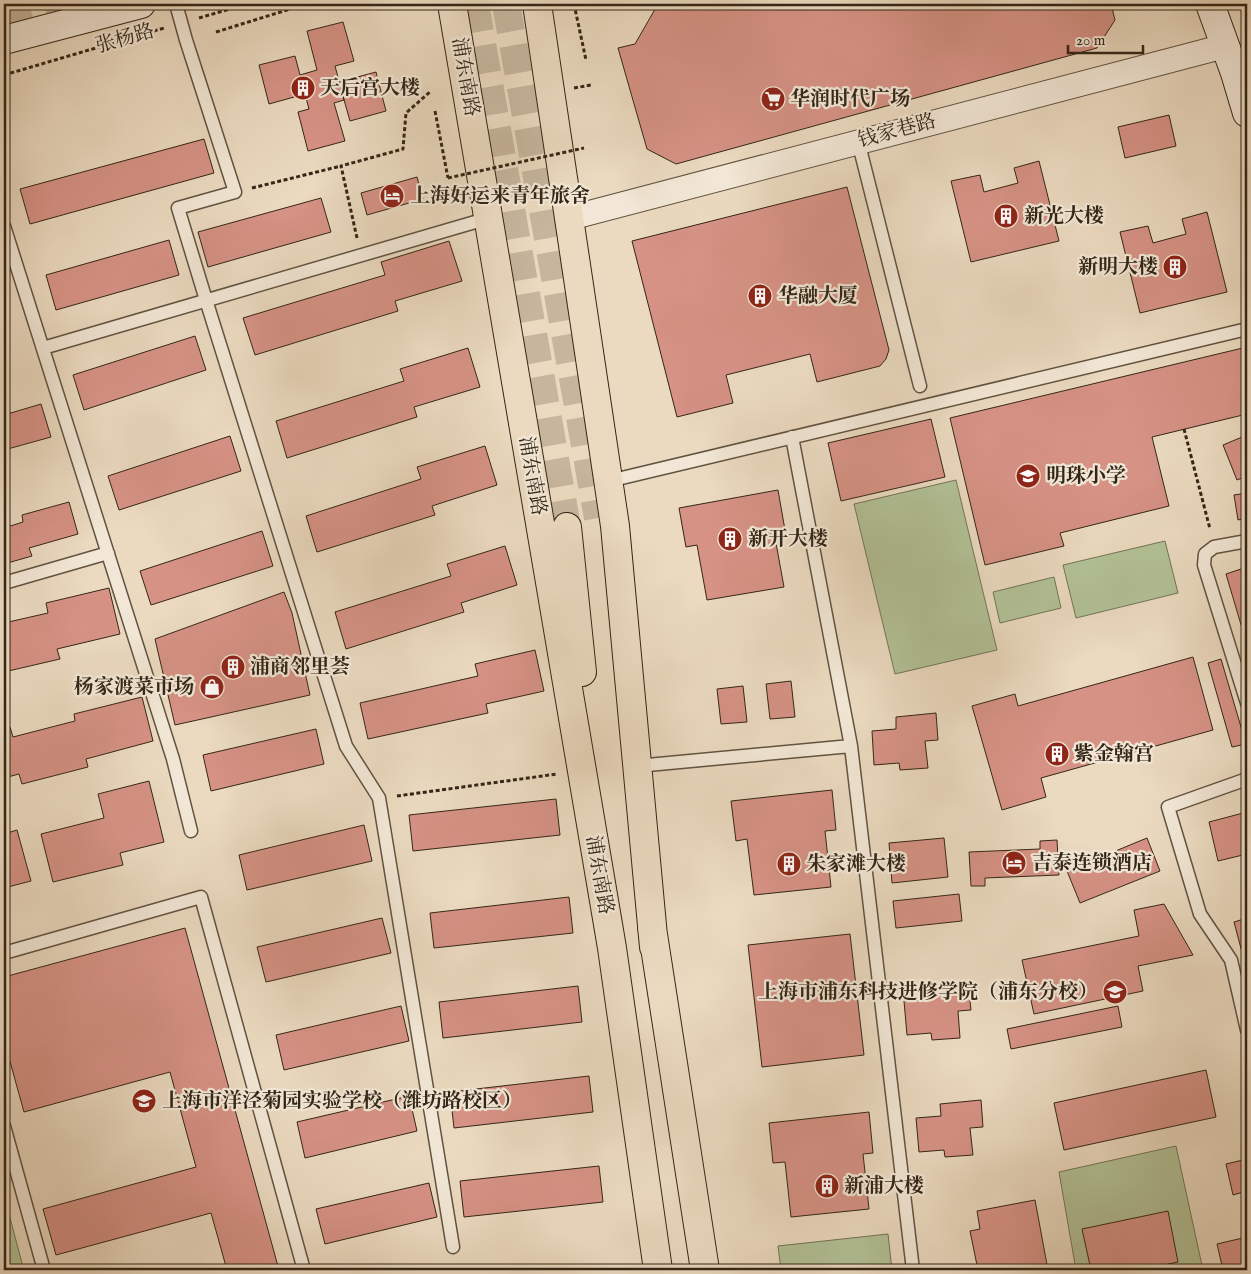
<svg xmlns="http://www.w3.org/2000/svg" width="1251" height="1274" font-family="'IM FELL English','Noto Serif SC',serif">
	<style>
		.green { fill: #b2c196; stroke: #727456 }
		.building { fill: #d69285; stroke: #332617 }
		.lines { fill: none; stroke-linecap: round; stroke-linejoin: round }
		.secondary-tunnel { stroke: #c6b69e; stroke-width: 28; stroke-dasharray: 28 14; stroke-linecap: butt }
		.primary-tunnel { stroke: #c6b69e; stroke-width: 28; stroke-dasharray: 28 14; stroke-linecap: butt }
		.lane-casing { stroke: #615341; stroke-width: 15 }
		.street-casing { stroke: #615341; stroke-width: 26 }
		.secondary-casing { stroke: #332617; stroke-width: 30 }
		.primary-casing { stroke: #332617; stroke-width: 30 }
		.path { stroke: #332617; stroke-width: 3; stroke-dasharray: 4 2.5; stroke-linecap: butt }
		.lane { stroke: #f2e7d6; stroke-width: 12 }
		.street { stroke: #f2e7d6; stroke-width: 24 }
		.secondary { stroke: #f2e7d6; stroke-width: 28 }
		.primary { stroke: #ebdac0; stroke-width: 28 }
		.path-bridge { stroke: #332617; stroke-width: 3; stroke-dasharray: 4 2.5; stroke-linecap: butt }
		.labels { text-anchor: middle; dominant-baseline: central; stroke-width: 4.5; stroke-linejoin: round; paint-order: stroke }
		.street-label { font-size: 20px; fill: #332617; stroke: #f2e7d6 }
		.poi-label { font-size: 20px; font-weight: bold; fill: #332617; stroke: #f2e7d6; text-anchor: start }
	</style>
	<rect width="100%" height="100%" fill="#ebdac0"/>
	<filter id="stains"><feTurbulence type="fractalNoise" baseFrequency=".004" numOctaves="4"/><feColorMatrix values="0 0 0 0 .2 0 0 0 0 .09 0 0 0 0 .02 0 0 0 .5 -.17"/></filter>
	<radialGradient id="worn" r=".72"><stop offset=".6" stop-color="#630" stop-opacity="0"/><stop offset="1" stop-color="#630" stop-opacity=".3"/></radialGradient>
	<!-- green -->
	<path class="green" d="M956 480 997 650 895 674 854 504Z
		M1165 541 1178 593 1076 618 1063 565Z
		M1054 577 1061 608 1000 623 993 592Z
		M1176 1146 1203 1270H1076L1059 1172Z
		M4 1195 23 1267V1270H4Z
		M888 1234 892 1270H781L778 1246Z"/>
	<!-- building -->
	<path class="building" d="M658 4H1111L1115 20 1097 48 676 164 647 149 618 48 635 44Z
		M343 22 354 61 335 66 344 100 334 103 345 141 308 151 298 112 309 109 305 94 269 104 259 65 295 56 300 75 317 70 307 31Z
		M376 72 386 111 350 121 339 82Z
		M1169 115 1176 146 1125 158 1118 127Z
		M204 139 214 173 30 224 20 189Z
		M1039 161 1059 241 971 262 951 181 980 175 984 192 1018 183 1014 168Z
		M417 177 423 199 367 215 361 193Z
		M847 187 889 350 886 359 880 366 817 382 810 354 726 375 733 403 677 417 632 241Z
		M321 198 331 232 208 267 198 232Z
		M1207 212 1227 292 1140 313 1120 232 1148 226 1153 243 1186 234 1182 219Z
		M169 240 179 275 56 310 46 275Z
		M449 241 462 281 395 301 398 311 255 355 243 318 385 275 381 262Z
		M195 336 206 370 84 410 73 375Z
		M1247 347V414L1152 437 1169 506 1060 533 1064 546 985 565 950 418Z
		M468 348 480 387 414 407 417 417 287 458 276 421 404 381 400 369Z
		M41 404 51 437 4 450V415Z
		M931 419 945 477 841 501 828 443Z
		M1247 435V476L1237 480 1223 445Z
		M230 436 241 471 119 510 108 476Z
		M485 446 497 485 432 506 435 515 317 552 306 516 421 479 417 467Z
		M778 490 785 530 774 532 784 587 707 600 697 545 686 547 679 508Z
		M1247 493V518L1238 520 1234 495Z
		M69 502 78 534 29 548 32 556 4 564V528L23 522 22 515Z
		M262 531 273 566 151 605 140 571Z
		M505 546 517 585 461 603 464 612 346 649 335 612 451 576 447 564Z
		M1247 567V645L1226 574Z
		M109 588 120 634 57 649 60 659 4 672V623L48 613 46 603Z
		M284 592 292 613 310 695 175 725 155 639Z
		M535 650 544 691 486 704 488 713 368 739 360 703 478 676 475 664Z
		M1193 657 1213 730 1041 778 1046 797 1002 810 972 706 1015 694 1018 706Z
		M1221 659 1246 744 1232 747 1208 663Z
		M791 681 795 717 770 719 766 684Z
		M743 686 747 722 721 724 717 689Z
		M142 697 153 741 86 759 88 767 22 784 19 774 4 778V728L10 727 13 737 75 721 74 714Z
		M936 713 938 740 925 741 928 768 900 770 899 763 874 765 872 731 896 729V717Z
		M316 729 324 764 211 791 203 755Z
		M149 781 164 842 120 853 123 865 53 882 41 834 104 818 98 794Z
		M832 790 836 830 825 831 831 887 754 895 747 839 736 841 731 801Z
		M556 799 560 835 413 851 409 815Z
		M1247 812V854L1218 861 1209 822Z
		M364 825 372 861 247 890 239 855Z
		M17 830 31 881 4 888V834Z
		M944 838 948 877 892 883 889 843Z
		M1147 838 1160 871 1080 903 1067 871Z
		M1057 840 1059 875 985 878V886H971L969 852 1040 849V841Z
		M959 894 962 921 896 928 893 901Z
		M569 897 573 933 434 948 430 913Z
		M1164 904 1193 955 1138 966 1143 991 1034 1014 1022 960 1139 936 1134 910Z
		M382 918 391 953 266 982 257 947Z
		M1247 918V960H1244L1234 922Z
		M185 928 279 1270H227L211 1213 56 1255 43 1209 196 1167 170 1072 24 1112 4 1040V977Z
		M850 934 864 1055 762 1067 748 945Z
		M968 983 971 1010 958 1011 960 1038 932 1040 931 1033 907 1035 904 1001 929 999 928 987Z
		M578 986 582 1022 443 1038 439 1002Z
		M401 1006 409 1041 284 1070 276 1035Z
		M1118 1006 1122 1027 1011 1049 1007 1029Z
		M1206 1070 1216 1117 1064 1150 1054 1103Z
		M589 1076 593 1112 454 1128 450 1092Z
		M409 1096 417 1131 305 1158 297 1122Z
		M981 1100 983 1127 970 1128 973 1155 945 1157 944 1150 919 1152 916 1118 941 1116 940 1104Z
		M869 1112 873 1153 863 1154 869 1209 791 1217 785 1162 773 1163 769 1123Z
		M1247 1159V1191L1233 1195 1226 1164Z
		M599 1166 603 1202 464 1217 460 1181Z
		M429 1183 437 1217 325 1244 316 1209Z
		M1035 1200 1048 1270H978L970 1231 980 1229 977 1211Z
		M1168 1211 1178 1262 1140 1270H1091L1082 1229Z
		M1247 1237V1270H1223L1217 1244Z
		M609 1265 610 1270H562Z"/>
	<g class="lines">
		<!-- secondary-tunnel -->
		<path class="secondary-tunnel" d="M4 18 60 4"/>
		<!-- primary-tunnel -->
		<path class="primary-tunnel" d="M475 4 567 527
			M506 4 598 518"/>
		<defs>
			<path id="lane" d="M176 4 186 40 235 192 178 208 206 300 346 746 379 798 453 1247
				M858 141 920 386
				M4 226 173 759 191 831
				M43 348 489 218
				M792 437 851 746 913 1270
				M609 481 1247 329
				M1247 541 1214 547 1205 554 1204 565 1247 703
				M4 583 108 553
				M637 766 851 746
				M1247 779 1168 807 1200 914 1231 960 1247 1030
				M4 953 201 897 304 1270
				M4 1126 44 1270"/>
			<path id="street" d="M570 218 1225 46"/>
			<path id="secondary" d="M1210 4 1235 73 1247 113
				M4 40 141 4"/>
			<path id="primary" d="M452 4 612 948 658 1270
				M537 4 615 526 654 947
				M567 527 582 672
				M652 928 705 1270"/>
		</defs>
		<!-- lane casing -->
		<use href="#lane" class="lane-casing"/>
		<!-- street casing -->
		<use href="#street" class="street-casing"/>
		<!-- secondary casing -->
		<use href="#secondary" class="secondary-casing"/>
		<!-- primary casing -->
		<use href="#primary" class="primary-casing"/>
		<!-- path -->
		<path class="path" d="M574 4 586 60
			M199 18 247 4
			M216 32 287 10 285 4
			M4 75 164 28
			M574 88 591 85
			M435 111 448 178
			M252 188 341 166
			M357 238 341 166 403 149 406 113 431 91
			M1184 429 1210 529
			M397 796 557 774"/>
		<!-- lane -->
		<use href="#lane" class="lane"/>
		<!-- street -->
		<use href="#street" class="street"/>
		<!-- secondary -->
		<use href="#secondary" class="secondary"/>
		<!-- primary -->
		<use href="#primary" class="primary"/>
		<!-- path-bridge -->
		<path class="path-bridge" d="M448 178 584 148"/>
	</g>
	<!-- icons -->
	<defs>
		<symbol id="building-disc" viewBox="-11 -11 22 22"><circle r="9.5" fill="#8f2418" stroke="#f2e7d6"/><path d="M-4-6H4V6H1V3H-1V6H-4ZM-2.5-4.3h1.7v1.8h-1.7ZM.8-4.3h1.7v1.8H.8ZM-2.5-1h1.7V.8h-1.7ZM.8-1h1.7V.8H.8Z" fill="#fff"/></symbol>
		<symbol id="supermarket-disc" viewBox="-11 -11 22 22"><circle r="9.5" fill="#8f2418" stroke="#f2e7d6"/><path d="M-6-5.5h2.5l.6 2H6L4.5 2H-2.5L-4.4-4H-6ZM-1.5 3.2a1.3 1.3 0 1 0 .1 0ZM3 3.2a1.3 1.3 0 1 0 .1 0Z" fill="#fff"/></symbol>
		<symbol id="hotel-disc" viewBox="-11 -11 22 22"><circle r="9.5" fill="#8f2418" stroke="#f2e7d6"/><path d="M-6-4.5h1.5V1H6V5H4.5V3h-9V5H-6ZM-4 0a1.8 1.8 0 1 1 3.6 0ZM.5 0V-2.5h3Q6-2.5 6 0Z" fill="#fff"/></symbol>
		<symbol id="school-disc" viewBox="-11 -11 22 22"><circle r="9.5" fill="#8f2418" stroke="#f2e7d6"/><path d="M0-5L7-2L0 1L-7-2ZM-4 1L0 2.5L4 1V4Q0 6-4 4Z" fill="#fff"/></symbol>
		<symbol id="shop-disc" viewBox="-11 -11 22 22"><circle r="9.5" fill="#8f2418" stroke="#f2e7d6"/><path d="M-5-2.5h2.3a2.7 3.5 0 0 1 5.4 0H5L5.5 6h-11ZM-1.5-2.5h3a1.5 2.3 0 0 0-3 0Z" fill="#fff"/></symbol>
		<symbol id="university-disc" viewBox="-11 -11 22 22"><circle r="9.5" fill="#8f2418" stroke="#f2e7d6"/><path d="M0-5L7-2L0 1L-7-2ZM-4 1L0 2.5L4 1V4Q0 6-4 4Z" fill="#fff"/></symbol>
	</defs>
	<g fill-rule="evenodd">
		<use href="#building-disc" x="289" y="74" width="28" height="28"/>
		<use href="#supermarket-disc" x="759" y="85" width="28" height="28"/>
		<use href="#hotel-disc" x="378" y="182" width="28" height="28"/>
		<use href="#building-disc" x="992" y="202" width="28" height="28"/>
		<use href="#building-disc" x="1161" y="253" width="28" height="28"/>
		<use href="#building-disc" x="746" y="282" width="28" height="28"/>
		<use href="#school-disc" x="1014" y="462" width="28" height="28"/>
		<use href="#building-disc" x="716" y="525" width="28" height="28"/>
		<use href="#building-disc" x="219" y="653" width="28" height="28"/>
		<use href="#shop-disc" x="198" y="673" width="28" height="28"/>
		<use href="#building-disc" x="1043" y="740" width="28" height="28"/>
		<use href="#hotel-disc" x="1000" y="849" width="28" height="28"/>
		<use href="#building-disc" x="775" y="850" width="28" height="28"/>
		<use href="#university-disc" x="1101" y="978" width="28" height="28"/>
		<use href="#school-disc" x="130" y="1087" width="28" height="28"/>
		<use href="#building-disc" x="813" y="1172" width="28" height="28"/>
	</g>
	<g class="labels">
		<!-- street labels -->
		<g class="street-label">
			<text transform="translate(125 39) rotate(-16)">张杨路</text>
			<text transform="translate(465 77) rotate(80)">浦东南路</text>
			<text transform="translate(897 131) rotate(-15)">钱家巷路</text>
			<text transform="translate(532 476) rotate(80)">浦东南路</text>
			<text transform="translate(599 875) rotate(80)">浦东南路</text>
		</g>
		<!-- poi labels -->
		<g class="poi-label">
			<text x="320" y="88">天后宫大楼</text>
			<text x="790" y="99">华润时代广场</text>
			<text x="410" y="196">上海好运来青年旅舍</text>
			<text x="1024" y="216">新光大楼</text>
			<text x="1158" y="267" text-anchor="end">新明大楼</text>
			<text x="778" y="296">华融大厦</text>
			<text x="1046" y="476">明珠小学</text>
			<text x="748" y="539">新开大楼</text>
			<text x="250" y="667">浦商邻里荟</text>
			<text x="194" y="687" text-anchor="end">杨家渡菜市场</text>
			<text x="1074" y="754">紫金翰宫</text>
			<text x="1032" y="863">吉泰连锁酒店</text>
			<text x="806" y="864">朱家滩大楼</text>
			<text x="1098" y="992" text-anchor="end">上海市浦东科技进修学院（浦东分校）</text>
			<text x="162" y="1101">上海市洋泾菊园实验学校（潍坊路校区）</text>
			<text x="844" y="1186">新浦大楼</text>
		</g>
	</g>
	<!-- margin -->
	<rect width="1251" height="1274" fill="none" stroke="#ebdac0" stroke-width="20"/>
	<rect x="5" y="5" width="1241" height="1264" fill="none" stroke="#332617" stroke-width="2.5"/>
	<rect x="10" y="10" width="1231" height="1254" fill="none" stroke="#332617"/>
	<!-- scale -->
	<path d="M1068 45v8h75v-8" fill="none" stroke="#332617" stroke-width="2.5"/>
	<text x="1076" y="45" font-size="15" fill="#332617" stroke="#f2e7d6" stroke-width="4" paint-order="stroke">20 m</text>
	<rect width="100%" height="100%" filter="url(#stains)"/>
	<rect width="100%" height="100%" fill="url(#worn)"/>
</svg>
